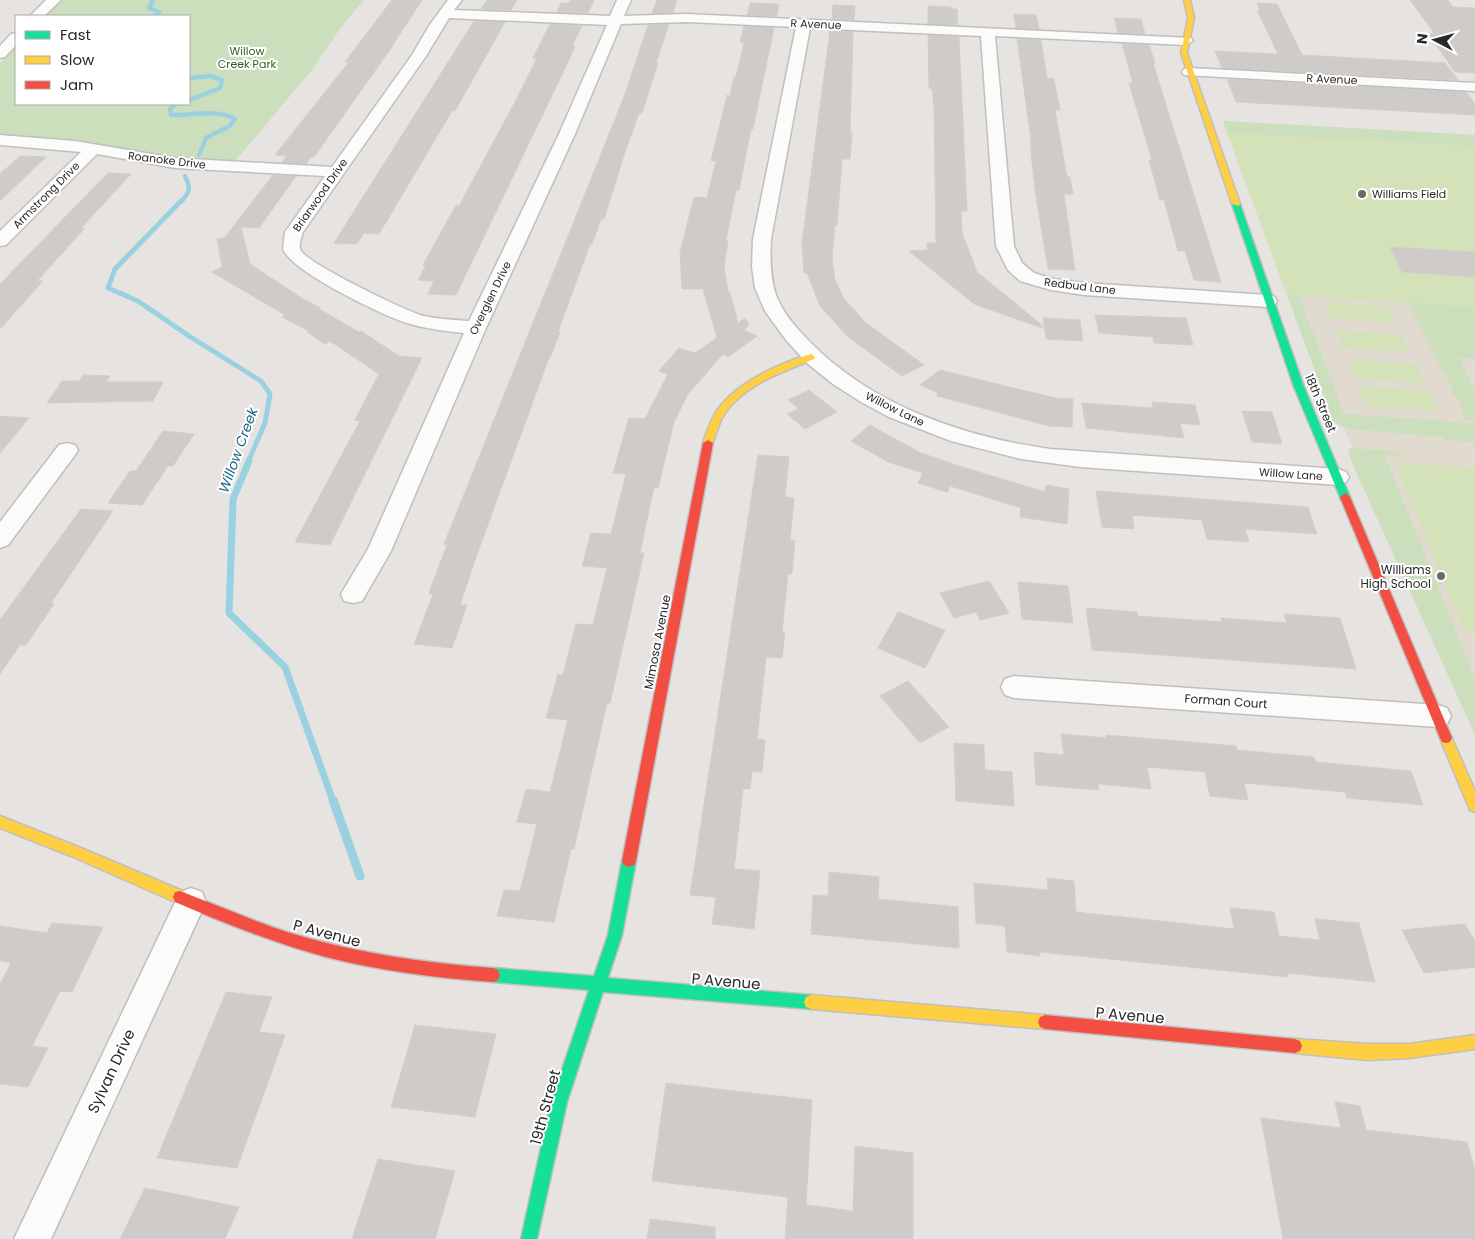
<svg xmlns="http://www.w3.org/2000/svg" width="1475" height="1239" font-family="Poppins,sans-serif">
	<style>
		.education { fill: #e0dacf }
		.green { fill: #cbdfbc }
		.pitch { fill: #d4e2ba }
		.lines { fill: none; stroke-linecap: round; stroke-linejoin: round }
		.stream-far3 { stroke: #9ad1e1; stroke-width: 4.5 }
		.stream-far2 { stroke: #9ad1e1; stroke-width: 5 }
		.stream-far1 { stroke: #9ad1e1; stroke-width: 7 }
		.stream { stroke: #9ad1e1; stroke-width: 9 }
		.building { fill: #cecbc9; stroke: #d1cfcc }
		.street-casing { stroke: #c0bfc0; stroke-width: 3 }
		.fast-casing { stroke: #c0bfc0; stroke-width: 3 }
		.slow-casing { stroke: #c0bfc0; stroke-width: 3 }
		.jam-casing { stroke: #c0bfc0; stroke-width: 3 }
		.street { fill: #fbfbfa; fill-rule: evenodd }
		.fast { fill: #16e098; fill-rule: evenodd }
		.slow { fill: #ffcf43; fill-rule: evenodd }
		.jam { fill: #f24e42; fill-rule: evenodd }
		.poi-dot { fill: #6b6a69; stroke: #fff; stroke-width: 2 }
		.labels { text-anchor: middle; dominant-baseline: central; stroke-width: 4; stroke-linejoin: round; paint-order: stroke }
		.far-street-label { font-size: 11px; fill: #292929; stroke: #fff }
		.far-park-label { font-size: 11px; fill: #305d21; stroke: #fff }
		.far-poi-label { font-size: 11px; fill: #292929; stroke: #fff; text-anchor: start }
		.street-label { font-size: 12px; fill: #292929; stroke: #fff }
		.poi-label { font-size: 12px; fill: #292929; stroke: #fff; text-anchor: end }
		.water-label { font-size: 14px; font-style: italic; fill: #1b688a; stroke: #fff }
		.near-street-label { font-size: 15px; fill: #292929; stroke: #fff }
	</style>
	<rect width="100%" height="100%" fill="#e6e3e0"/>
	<!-- education -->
	<path class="education" d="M1223 121 1475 135V734L1287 295Z"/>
	<!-- green -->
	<path class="green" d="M61 0H364L342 26 312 70 235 161 181 159 70 139 0 135V63L16 46V104H189V16H44Z
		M1223 121 1475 135V146L1227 133Z
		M1279 273 1475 286V359L1459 358 1475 391V420H1466L1458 398 1454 395 1447 376 1443 372 1409 303 1299 296 1344 414 1458 422 1462 424 1475 423V442L1445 440 1443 437 1347 429 1333 421Z
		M1350 448 1396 451 1404 455 1385 456 1475 679V735L1352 463 1348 450Z"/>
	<!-- pitch -->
	<path class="pitch" d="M1227 133 1475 146V307L1287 295Z
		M1323 302 1388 306 1396 322 1330 318Z
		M1336 330 1402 335 1410 352 1343 348Z
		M1348 360 1416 364 1425 383 1355 378Z
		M1358 386 1428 391 1438 411 1366 406Z
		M1395 462 1475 468V632L1464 631Z"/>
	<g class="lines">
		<!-- stream-far3 -->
		<path class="stream-far3" d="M153 0 149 8 159 12 155 16
			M189 78 210 76 222 80 220 88 189 100
			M176 104 170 109 171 115C192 116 215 108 235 119L230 126 206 138 199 155
			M181 202C190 192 191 188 185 176"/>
		<!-- stream-far2 -->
		<path class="stream-far2" d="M182 200 115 269 108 288 138 301 189 336 261 381 270 394 265 423 248 462"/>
		<!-- stream-far1 -->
		<path class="stream-far1" d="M249 461 233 499 229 613 285 667 333 801"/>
		<!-- stream -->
		<path class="stream" d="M333 800 360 876"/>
	</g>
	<!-- building -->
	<path class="building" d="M392 0H422L389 51 314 157H311L306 164 282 162 287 156 275 155 349 62H345Z
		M487 0H517L511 10 481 9Z
		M571 0H594L588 13 557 12 561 3H569Z
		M657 0H677L673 13H652Z
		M1410 0H1448L1453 7 1475 8V73L1455 72 1428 33 1435 34Z
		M750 3 779 4 777 16 747 15Z
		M1257 3 1277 4 1302 55 1445 63 1458 80 1222 68 1215 51 1278 54 1257 10H1260Z
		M833 5 855 6 854 20 832 19Z
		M928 6 951 7 952 9H957L958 25 928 24Z
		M1014 14 1036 15 1039 29 1016 28Z
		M1114 18 1141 19 1145 34 1118 33Z
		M474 21 505 22 455 111H452L379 234 364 233 357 244 334 243Z
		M550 24 582 26 572 46H575L568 62 456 295 428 294 434 281 418 280 426 265H423L456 205 459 206 515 102 537 58H533Z
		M669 24 656 63H658L642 113H639L625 152 604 219H601L592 244H590L558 332H560L550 358H549L476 557 460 605H467L452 648 414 644 433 594 429 593 447 545 444 544 624 97 648 25Z
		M744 26 774 28 753 129H751L739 190H736L726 240H728L724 267 728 292H730L738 323 745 318 749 324 744 330 757 336 728 357 723 354 688 394 674 422 658 488 654 487 640 553H644L610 703H607L574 849H571L554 922 497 916 504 890 520 891 537 824 517 822 526 789 550 792 568 720 546 718 558 674 563 675 576 624 593 625 607 568 582 566 591 533 611 534 626 474 613 473 629 418 645 419 668 374 659 371 679 348 695 353 717 338 703 289H682L680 253 694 197 707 198 716 161H711L727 95 730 96 734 77H736L744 43 740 42Z
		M830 31 853 32 850 133H852L850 159H842L837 225H835L832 259 835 280 844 299 866 323 924 365 902 376 848 337 820 306 807 273H804L802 243Z
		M928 35 959 37 967 211H961L962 233 977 272 1043 326 1042 328 974 304 909 251 928 250 927 243H936L934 106 932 89 929 88Z
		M1017 39 1041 40 1047 78 1054 79 1060 110H1055L1067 177H1070L1073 194H1064L1075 270 1048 269 1036 197 1031 153V139Z
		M1122 44 1149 45 1155 63H1153L1221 282 1194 280 1185 251H1178L1164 200H1160L1149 160H1152L1129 83H1133Z
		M1227 79 1466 92 1475 104V115L1236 102Z
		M20 156 46 157 0 201V174Z
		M108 173 131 174 81 228H85L37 281H43L0 329V284Z
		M273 175 296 176 259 228 241 227 250 264 303 299 321 308 319 309 359 332 361 331 399 356 422 358 330 545 295 542 360 421 355 420 379 374 330 341 325 344 307 332 309 331 282 317 285 315 212 272 222 267 217 239 225 237Z
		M1390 247 1475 252V277L1402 272Z
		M1095 315 1186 318 1193 345 1154 343 1153 337 1099 333Z
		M1043 318 1080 320 1083 341 1046 339Z
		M940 370 1055 398 1073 399 1072 427 1049 426 937 396 938 393 920 385Z
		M83 375 110 376 106 382H163L153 401 47 403 62 381H79Z
		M809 390 837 412 805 429 787 414 799 409 788 400Z
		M1152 402 1195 405 1200 425 1180 423 1184 438 1086 428 1082 403 1153 408Z
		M1242 411 1272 412 1282 444 1252 442Z
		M0 416 29 418 0 453Z
		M870 425 921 453 959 466 1045 492 1046 485 1069 489 1067 524 1020 517 1021 508 950 486 947 492 918 483 923 473 888 462 851 441Z
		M163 431 194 434 173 466H168L142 505 108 503 130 471H136Z
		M758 455 789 457 785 497 794 498 790 540H795L792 574H788L782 632H785L782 658 766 657 757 739 765 740 762 772 752 771 750 789H743L734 869 760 871 754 929 712 924 716 897 690 895Z
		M1096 491 1308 507 1317 534 1245 529 1249 542 1207 539 1202 520 1132 515 1134 529 1102 527Z
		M81 509 113 511 51 603 54 604 26 645H20L0 674V620Z
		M989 581 1009 613 980 620 976 612 954 618 940 593Z
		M1018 582 1068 586 1073 623 1022 619Z
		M1086 608 1137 612 1138 616 1222 622 1221 618 1287 623 1284 614 1340 618 1356 669 1092 650Z
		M898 612 945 630 925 668 878 648Z
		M908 681 949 727 920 743 880 696Z
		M1061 734 1106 738V735L1236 746 1237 750 1314 757 1316 762 1411 771 1423 805 1347 798 1345 792 1244 783 1248 800 1210 796 1205 772 1147 767 1151 789 1098 784 1099 790 1036 785 1034 752 1064 755Z
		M954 743 984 745 985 770 1012 772 1014 806 956 801Z
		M829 872 879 877 878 899 958 907 959 948 811 934 813 895 828 896Z
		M1047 878 1074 881 1076 912 1234 929 1230 908 1274 912 1279 936 1320 940 1315 919 1359 923 1375 982 1287 973 1288 977 1040 952V956L1007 952 1005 926 976 923 974 883 1048 890Z
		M52 923 103 927 72 992 60 991 32 1046 48 1048 28 1087 0 1084V984L11 963 0 961V926L47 933Z
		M1465 924 1475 941V967L1424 973 1402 930Z
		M226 992 272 997 259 1032 285 1035 237 1168 157 1158Z
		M415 1025 496 1034 475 1117 391 1107Z
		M666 1083 812 1100 806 1205 853 1211 855 1146 913 1153V1239H785L788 1197 652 1181Z
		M1335 1102 1360 1106 1366 1130 1467 1142 1475 1170V1239H1283L1261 1118 1341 1128Z
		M378 1159 455 1171 435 1239H352Z
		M145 1188 239 1207 225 1239H120Z
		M650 1219 715 1227V1239H647Z"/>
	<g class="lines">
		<defs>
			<path id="street" d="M46 0H61L44 16H30Z
				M448 0H462L454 10 610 16 617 0H631L624 16 687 14 1191 38 1193 41 1186 45 995 36 1014 246 1022 263 1034 273 1053 279 1084 283 1268 295 1275 297 1277 301 1275 305 1268 307 1084 295 1051 290 1020 281 1008 270 996 246 981 36 810 28 771 239C770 258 770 277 776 295 783 313 796 328 809 341 871 405 963 437 1050 449L1338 469 1346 472 1349 477 1346 482 1338 485 1080 467 1021 459 951 441 889 417 861 402 833 384 808 364 786 340 765 311 755 288 752 267 753 239 796 27 687 22 621 24 575 134 486 328 391 551 362 601 353 603 344 601 341 594 368 549 464 333C445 331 426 329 407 323 382 315 292 272 283 249L285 232 325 176 175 168 97 154 6 245 0 246V231L81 152 0 145V135L75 141 175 158 332 167 412 55 429 26ZM449 18 607 25 559 134 469 321C454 320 438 319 424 316 405 311 309 264 301 251 298 245 301 238 303 232L426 56Z
				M16 33V45L5 57 0 58V46L11 34Z
				M1189 68 1475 83V91L1184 75 1182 72 1184 69Z
				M67 443 75 445 78 450 75 455 8 545 0 548V522L59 445Z
				M1014 676 1438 705 1447 708 1451 716 1447 724 1438 727 1014 698 1005 695 1001 687 1005 679Z
				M191 888 202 892 206 902 51 1239H14L180 892Z"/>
			<path id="fast" d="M1233 202 1240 204 1304 387 1350 497 1349 500H1341L1340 497 1294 387 1232 204Z
				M629 855 634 857 636 861 622 935 608 978 811 995 816 997 818 1002 816 1007 811 1009 603 992 567 1102 537 1239H521L551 1102 589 990 493 982 488 980 486 975 488 970 493 968 594 976 608 935 622 861 624 857Z"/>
			<path id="slow" d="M1184 0H1190L1194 18 1187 53 1240 204 1239 206 1232 204 1181 53 1188 18Z
				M811 354 815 357 814 359C783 372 745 384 725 413 718 423 717 435 711 445H705L703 443C707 431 711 418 719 408 738 382 780 363 811 354Z
				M1446 733 1450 734 1475 791V812L1470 810 1440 738 1442 734Z
				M0 816 81 848 185 892 187 897 185 902 180 903 175 902 71 856 0 828Z
				M811 995 1045 1015 1050 1017 1052 1022 1050 1027 1045 1029 811 1009 806 1007 804 1002 806 997Z
				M1475 1035V1049L1409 1058 1367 1060 1295 1053 1290 1051 1288 1046 1290 1041 1295 1039 1367 1044H1409Z"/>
			<path id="jam" d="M708 440 713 443 636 861 634 865 629 867 624 865 622 861 703 443Z
				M1345 493 1350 497 1452 738 1450 742 1446 743 1442 742 1440 738 1340 497Z
				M180 891C217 905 253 921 290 933 356 953 424 963 493 968L498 970 500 975 498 980 493 982C437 978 381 971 326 957 274 943 224 923 175 902L173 897 175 892Z
				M1045 1015 1295 1039 1300 1041 1302 1046 1300 1051 1295 1053 1045 1029 1040 1027 1038 1022 1040 1017Z"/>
		</defs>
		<!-- street casing -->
		<use href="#street" class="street-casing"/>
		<!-- fast casing -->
		<use href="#fast" class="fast-casing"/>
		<!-- slow casing -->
		<use href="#slow" class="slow-casing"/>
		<!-- jam casing -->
		<use href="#jam" class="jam-casing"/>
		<!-- street -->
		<use href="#street" class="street"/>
		<!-- fast -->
		<use href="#fast" class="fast"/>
		<!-- slow -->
		<use href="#slow" class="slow"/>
		<!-- jam -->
		<use href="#jam" class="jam"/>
	</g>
	<!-- markers -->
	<g class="poi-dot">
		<circle cx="1362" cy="194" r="5"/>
		<circle cx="1441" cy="576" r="5"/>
	</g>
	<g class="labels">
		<!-- far-street labels -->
		<g class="far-street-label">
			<text transform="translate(816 24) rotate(3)">R Avenue</text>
			<text transform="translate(1332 79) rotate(3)">R Avenue</text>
			<text transform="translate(167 160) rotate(7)">Roanoke Drive</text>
			<text transform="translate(46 195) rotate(-45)">Armstrong Drive</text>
			<text transform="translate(320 195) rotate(-55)">Briarwood Drive</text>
			<text transform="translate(1080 286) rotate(7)">Redbud Lane</text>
			<text transform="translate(490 298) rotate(-64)">Overglen Drive</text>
			<text transform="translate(895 409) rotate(26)">Willow Lane</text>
			<text transform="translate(1291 474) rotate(4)">Willow Lane</text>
		</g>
		<!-- far-park labels -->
		<g class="far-park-label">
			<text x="247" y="51">Willow<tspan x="247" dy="13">Creek Park</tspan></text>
		</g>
		<!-- far-poi labels -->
		<g class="far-poi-label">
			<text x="1372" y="194">Williams Field</text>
		</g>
		<!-- street labels -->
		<g class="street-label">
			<text transform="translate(1321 403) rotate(67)">18th Street</text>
			<text transform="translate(657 642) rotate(-79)">Mimosa Avenue</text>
			<text transform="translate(1226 701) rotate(4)">Forman Court</text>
		</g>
		<!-- poi labels -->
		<g class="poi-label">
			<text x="1431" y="569">Williams<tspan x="1431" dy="14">High School</tspan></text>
		</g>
		<!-- water labels -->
		<g class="water-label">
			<text transform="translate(238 450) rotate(-70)">Willow Creek</text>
		</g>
		<!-- near-street labels -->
		<g class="near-street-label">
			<text transform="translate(327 933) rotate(15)">P Avenue</text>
			<text transform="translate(726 981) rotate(5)">P Avenue</text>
			<text transform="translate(1130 1015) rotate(5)">P Avenue</text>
			<text transform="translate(111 1071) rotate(-65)">Sylvan Drive</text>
			<text transform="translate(545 1107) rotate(-75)">19th Street</text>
		</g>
	</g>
	<!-- legend -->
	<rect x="15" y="15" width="175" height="90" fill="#ffffff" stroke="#a9a9a9"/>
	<rect x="25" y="31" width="25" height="8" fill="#16e098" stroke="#a9a9a9"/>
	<text x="60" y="40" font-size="15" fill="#292929">Fast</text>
	<rect x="25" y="56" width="25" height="8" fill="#ffcf43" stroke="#a9a9a9"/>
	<text x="60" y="65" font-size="15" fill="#292929">Slow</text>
	<rect x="25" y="81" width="25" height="8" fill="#f24e42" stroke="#a9a9a9"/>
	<text x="60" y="90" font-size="15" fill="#292929">Jam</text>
	<!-- north arrow -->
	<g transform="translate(1435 40) rotate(276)" stroke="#ffffff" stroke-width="4" paint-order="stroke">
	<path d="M0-4L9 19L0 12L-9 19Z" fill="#292929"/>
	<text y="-8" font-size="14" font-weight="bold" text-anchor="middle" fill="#292929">N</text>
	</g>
</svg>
